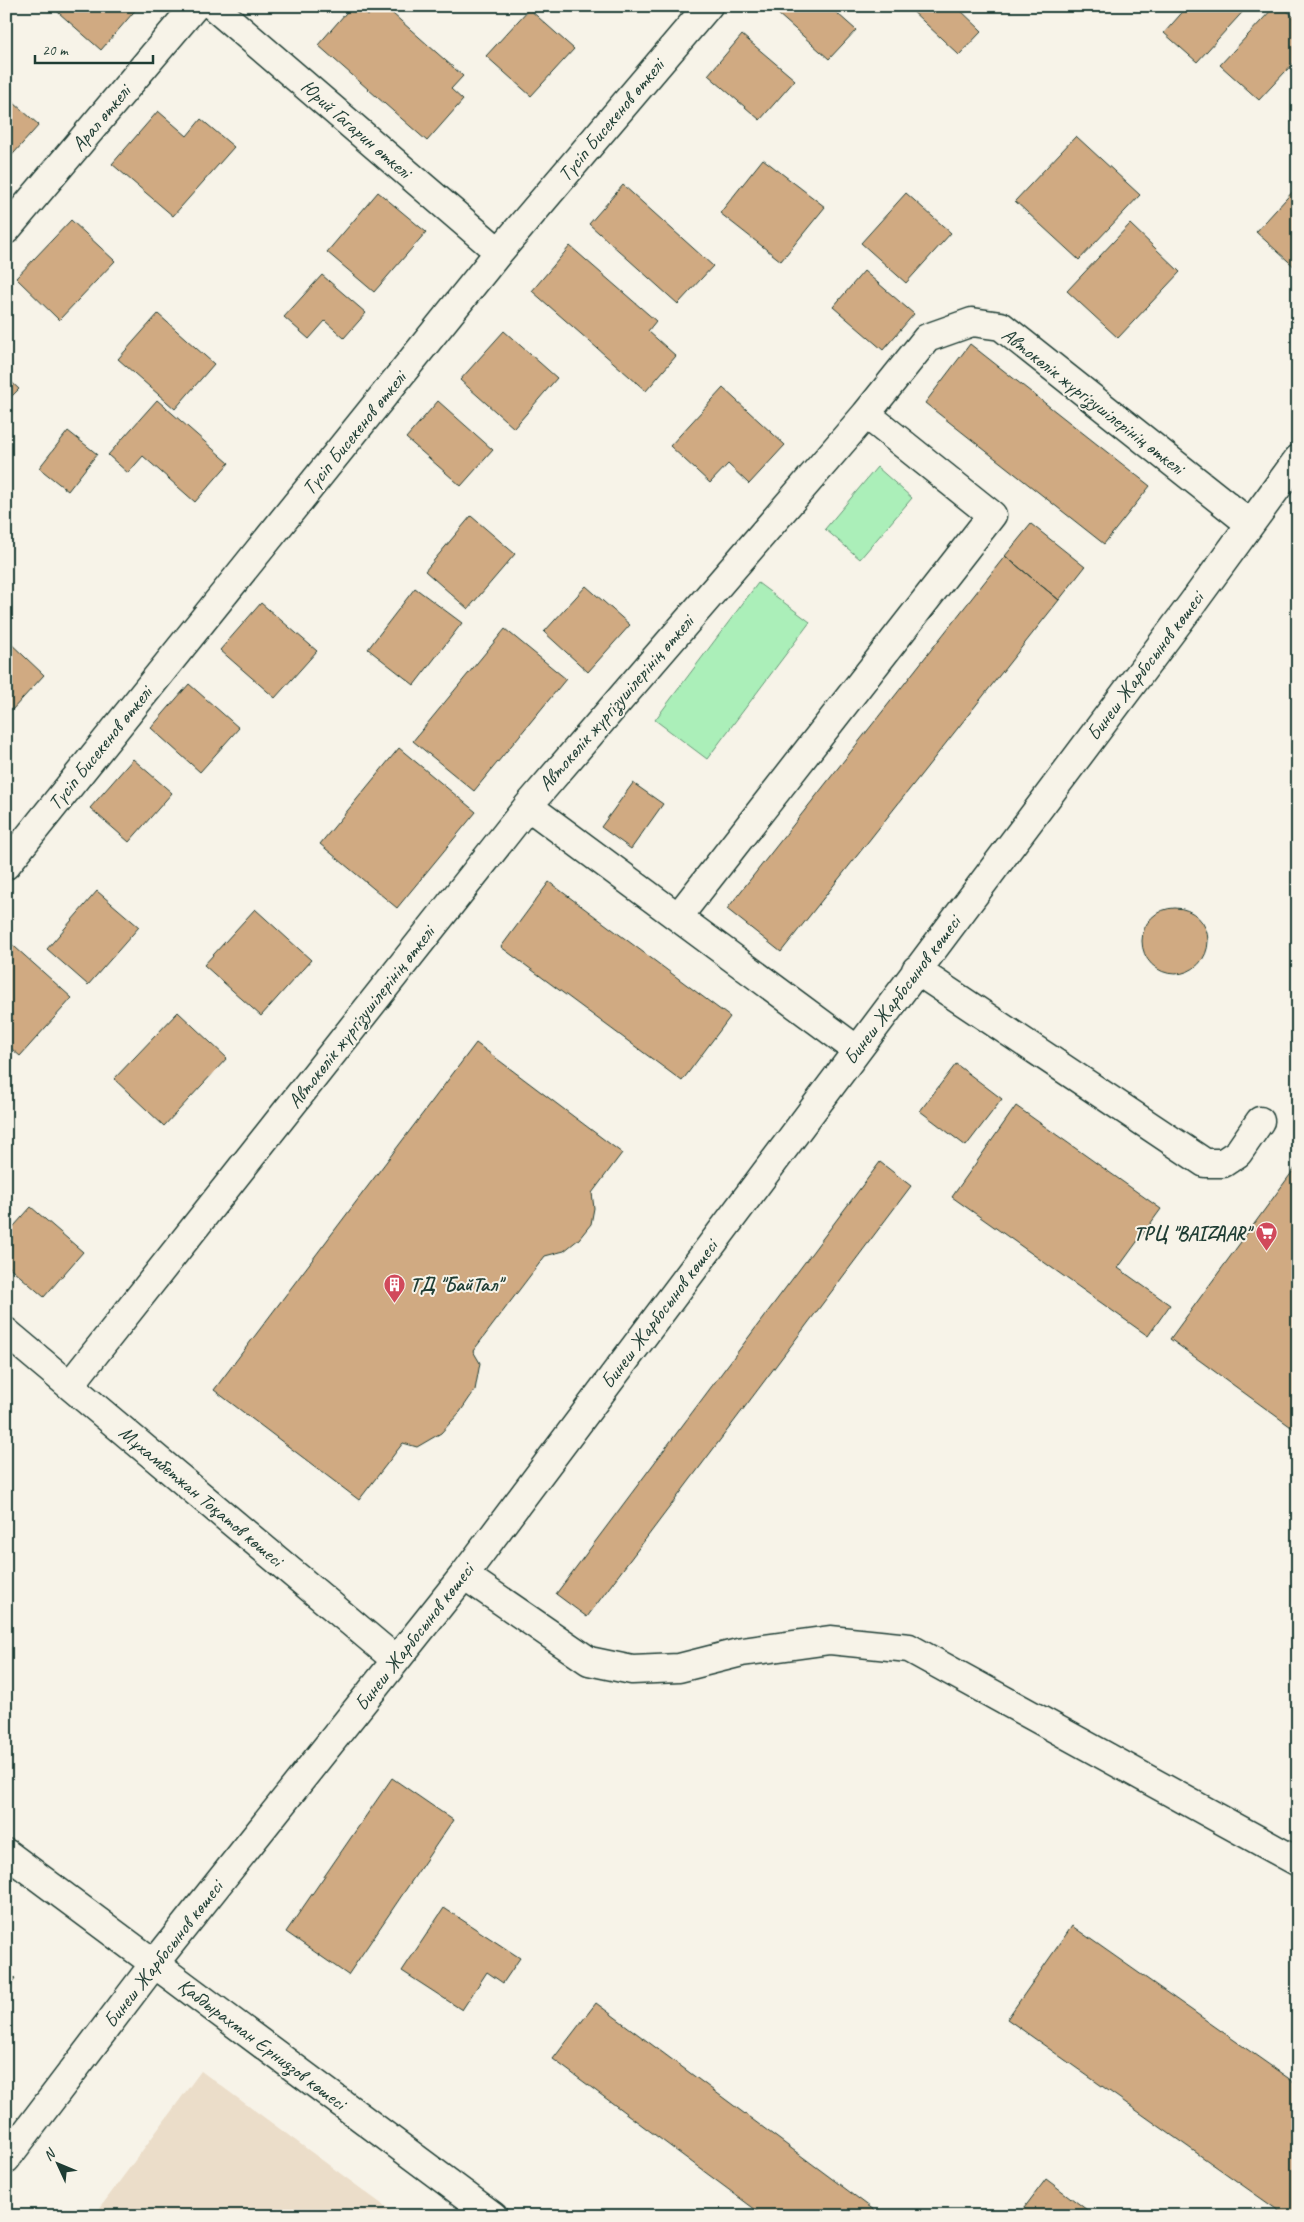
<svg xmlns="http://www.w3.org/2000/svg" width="1304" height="2222" font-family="Caveat,sans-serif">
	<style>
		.built { fill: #ebddc9 }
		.green { fill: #abefb9; stroke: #659676 }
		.building { fill: #d0aa82; stroke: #1f3d34 }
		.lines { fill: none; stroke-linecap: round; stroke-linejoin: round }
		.minor-casing { stroke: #1f3d34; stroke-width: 31 }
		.minor { stroke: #f7f3e8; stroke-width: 28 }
		.labels { text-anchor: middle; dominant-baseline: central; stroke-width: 4; stroke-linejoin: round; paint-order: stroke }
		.street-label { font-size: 20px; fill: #1f3d34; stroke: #f7f3e8 }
		.poi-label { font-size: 20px; font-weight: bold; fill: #1f3d34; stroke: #f7f3e8; text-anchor: end }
	</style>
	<rect width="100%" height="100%" fill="#f7f3e8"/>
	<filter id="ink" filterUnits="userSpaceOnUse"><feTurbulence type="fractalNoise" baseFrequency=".02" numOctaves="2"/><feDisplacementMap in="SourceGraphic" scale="10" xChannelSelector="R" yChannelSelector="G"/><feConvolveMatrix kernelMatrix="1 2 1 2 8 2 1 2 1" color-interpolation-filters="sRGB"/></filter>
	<g filter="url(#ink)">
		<!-- built -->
		<path class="built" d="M201 2071 398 2216H94Z"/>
		<!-- green -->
		<path class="green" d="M877 467 912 498 860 559 825 529Z
			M758 583 810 622 707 759 655 720Z"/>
		<!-- building -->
		<path class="building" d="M51 6H139L101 50Z
			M352 6H358L368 16 376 6H384L463 76 451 89 463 100 427 141 318 45Z
			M769 6H829L856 30 829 59Z
			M907 6H956L982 31 959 55Z
			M1188 6H1248L1197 62 1164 33Z
			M1275 6H1282L1298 21V58L1259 100 1220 65Z
			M529 9 574 49 531 96 486 56Z
			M742 35 795 80 760 120 708 75Z
			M6 96 39 125 6 162Z
			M158 111 187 136 201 119 234 147 173 216 112 164Z
			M1076 136 1140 195 1079 260 1015 201Z
			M763 159 825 207 781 261 720 213Z
			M623 185 713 266 678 304 589 224Z
			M1296 188 1298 190V270L1256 232Z
			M378 192 426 232 374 292 327 252Z
			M906 193 951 233 906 283 861 243Z
			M71 220 115 261 59 320 16 278Z
			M1130 224 1180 272 1118 338 1067 291Z
			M570 246 656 321 648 331 676 356 646 391 532 291Z
			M864 271 914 314 883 350 833 307Z
			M322 275 366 313 344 338 325 321 309 339 284 317Z
			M158 314 214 364 175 409 118 359Z
			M504 331 557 378 514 428 460 380Z
			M970 344 1150 486 1104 544 925 403Z
			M6 377 19 389 6 402Z
			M723 388 785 445 749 484 728 464 710 483 670 446Z
			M157 400 229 463 195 502 143 456 128 473 108 455Z
			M438 401 493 450 461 486 406 438Z
			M68 431 97 454 68 491 39 468Z
			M471 516 515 554 468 609 425 571Z
			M1031 524 1085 567 1059 600 1005 556Z
			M1005 556 1059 600 781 952 727 909Z
			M586 586 630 625 588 672 544 632Z
			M415 588 462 623 414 685 368 649Z
			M261 603 317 651 275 698 220 650Z
			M505 629 566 679 474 791 413 741Z
			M6 639 44 675 12 710 6 705Z
			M189 684 239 728 200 772 151 728Z
			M399 748 476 812 397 908 320 844Z
			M133 759 172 793 129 842 90 808Z
			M633 783 663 804 631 849 601 827Z
			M549 882 730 1017 682 1081 501 947Z
			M97 891 139 927 88 985 47 949Z
			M1142 941a33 33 0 1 1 66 0a33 33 0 1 1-66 0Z
			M255 909 311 960 261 1016 204 965Z
			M6 939 72 998 20 1056 6 1044Z
			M178 1012 227 1058 164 1126 114 1079Z
			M476 1043 622 1153 592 1193 594 1208 591 1224 579 1239 564 1251 545 1256 473 1351 480 1363 475 1390 460 1412 441 1433 417 1447 403 1443 359 1500 214 1390Z
			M956 1064 1002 1099 966 1146 920 1111Z
			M1016 1106 1161 1209 1118 1268 1170 1305 1148 1336 952 1197Z
			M880 1162 911 1186 587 1617 556 1594Z
			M1298 1164V1432L1170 1339Z
			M31 1207 83 1252 44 1297 6 1264V1235Z
			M392 1778 453 1820 348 1975 286 1932Z
			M444 1908 520 1958 503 1983 487 1972 462 2010 402 1971Z
			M1072 1926 1298 2085V2216H1286L1007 2019Z
			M6 1972 15 1978 6 1991Z
			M596 2003 882 2216H764L553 2059Z
			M1046 2179 1095 2216H1018Z"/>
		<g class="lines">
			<defs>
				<path id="minor" d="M213 6 499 252
					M6 230 195 6
					M528 806 857 1050
					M6 865 499 252 708 6
					M678 917 992 515 866 414
					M916 970 1205 1163H1223L1238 1153 1260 1121
					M6 1332 396 1660
					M70 1385 528 806 866 414 927 338 972 322 1001 326 1249 523
					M464 1575 589 1661 632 1670 679 1668 742 1652 830 1640 909 1648 1298 1862
					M6 1853 493 2216
					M6 2159 154 1964 464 1575 1192 604 1298 459"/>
			</defs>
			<!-- minor casing -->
			<use href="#minor" class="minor-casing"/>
			<!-- minor -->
			<use href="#minor" class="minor"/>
		</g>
	</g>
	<!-- icons -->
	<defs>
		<symbol id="supermarket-pin" viewBox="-11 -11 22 30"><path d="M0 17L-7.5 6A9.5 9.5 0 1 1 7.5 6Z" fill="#d1495b" stroke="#f7f3e8"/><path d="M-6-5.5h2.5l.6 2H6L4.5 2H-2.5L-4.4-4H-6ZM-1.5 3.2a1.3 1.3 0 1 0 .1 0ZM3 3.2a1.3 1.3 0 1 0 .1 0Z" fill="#fff"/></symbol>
		<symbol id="building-pin" viewBox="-11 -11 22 30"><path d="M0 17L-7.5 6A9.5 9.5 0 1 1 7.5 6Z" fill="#d1495b" stroke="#f7f3e8"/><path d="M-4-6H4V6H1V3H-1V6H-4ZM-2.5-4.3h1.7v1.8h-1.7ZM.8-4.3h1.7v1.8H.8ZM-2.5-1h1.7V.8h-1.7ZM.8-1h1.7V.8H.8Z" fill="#fff"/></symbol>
	</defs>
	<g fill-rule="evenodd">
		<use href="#supermarket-pin" x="1254" y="1220" width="25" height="34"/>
		<use href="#building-pin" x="382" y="1272" width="25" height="34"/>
	</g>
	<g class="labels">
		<!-- street labels -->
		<g class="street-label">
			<text transform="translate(101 118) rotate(-50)">Арал өткелі</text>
			<text transform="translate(611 120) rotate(-50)">Түсіп Бисекенов өткелі</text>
			<text transform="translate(356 129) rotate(41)">Юрий Гагарин өткелі</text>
			<text transform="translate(1093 401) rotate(38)">Автокөлік жүргізушілерінің өткелі</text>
			<text transform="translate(354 433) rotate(-51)">Түсіп Бисекенов өткелі</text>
			<text transform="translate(1145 666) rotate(-53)">Бинеш Жарбосынов көшесі</text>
			<text transform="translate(616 703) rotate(-49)">Автокөлік жүргізушілерінің өткелі</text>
			<text transform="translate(100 748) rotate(-51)">Түсіп Бисекенов өткелі</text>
			<text transform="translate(902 990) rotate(-53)">Бинеш Жарбосынов көшесі</text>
			<text transform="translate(361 1017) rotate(-52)">Автокөлік жүргізушілерінің өткелі</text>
			<text transform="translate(659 1314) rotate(-53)">Бинеш Жарбосынов көшесі</text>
			<text transform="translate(201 1496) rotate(40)">Мұхамбетжан Тоқатов көшесі</text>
			<text transform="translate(414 1637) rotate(-52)">Бинеш Жарбосынов көшесі</text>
			<text transform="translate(163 1954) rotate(-52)">Бинеш Жарбосынов көшесі</text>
			<text transform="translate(262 2044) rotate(37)">Қабдырахман Ерниязов көшесі</text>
		</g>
		<!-- poi labels -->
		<g class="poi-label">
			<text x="1250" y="1233">ТРЦ "BAIZAAR"</text>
			<text x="410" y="1284" text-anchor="start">ТД "БайТал"</text>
		</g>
	</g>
	<!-- margin -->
	<rect width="1304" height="2222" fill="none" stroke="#f7f3e8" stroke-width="25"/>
	<rect x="12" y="12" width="1279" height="2197" fill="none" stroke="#1f3d34" stroke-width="2" filter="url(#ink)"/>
	<!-- north arrow -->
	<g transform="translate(58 2164) rotate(314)" stroke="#f7f3e8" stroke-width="4" paint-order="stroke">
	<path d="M0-4L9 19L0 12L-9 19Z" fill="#1f3d34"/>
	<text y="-8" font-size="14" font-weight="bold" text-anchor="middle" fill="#1f3d34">N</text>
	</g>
	<!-- scale -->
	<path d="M35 55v8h118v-8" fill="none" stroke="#1f3d34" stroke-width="2.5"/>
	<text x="42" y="55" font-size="15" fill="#1f3d34" stroke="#f7f3e8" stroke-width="4" paint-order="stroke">20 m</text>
</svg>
